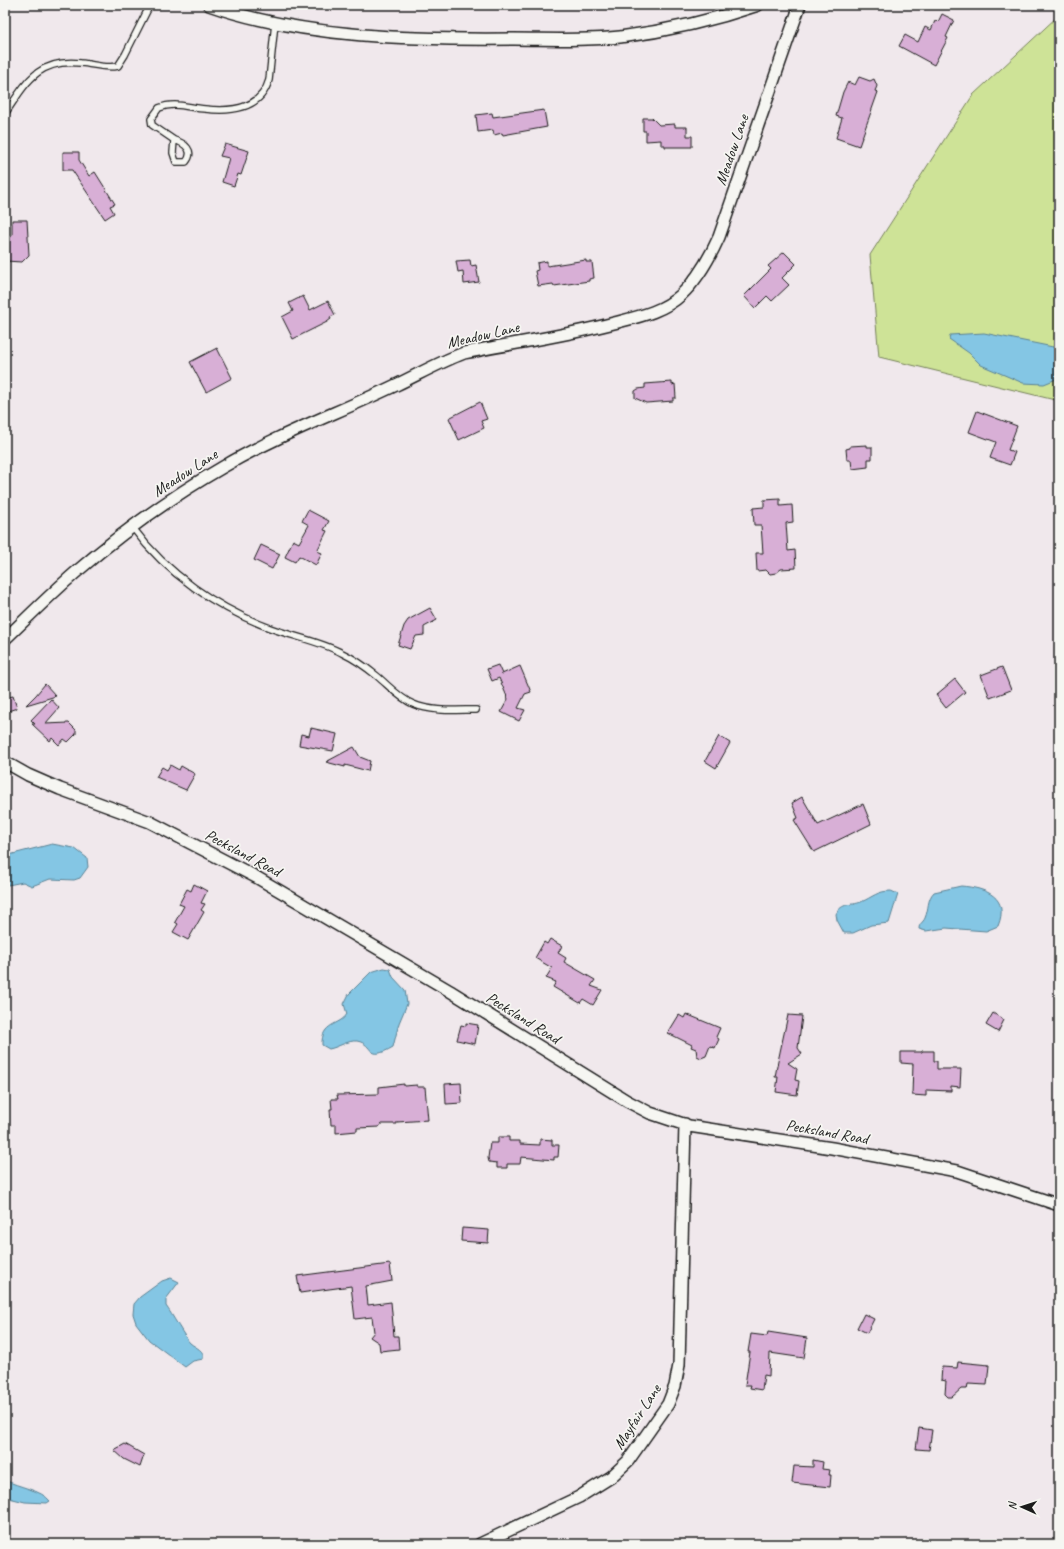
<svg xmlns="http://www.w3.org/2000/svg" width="1064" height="1549" font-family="Caveat,sans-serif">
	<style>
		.green { fill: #cee397; stroke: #75805a }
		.water { fill: #84c6e4; stroke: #5a8294 }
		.building { fill: #d8afd6; stroke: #1c1c1c }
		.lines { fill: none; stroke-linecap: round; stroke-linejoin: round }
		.lane-casing { stroke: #1c1c1c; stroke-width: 8 }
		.street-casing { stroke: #1c1c1c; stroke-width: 14 }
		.lane { stroke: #f6f6f2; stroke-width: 5.5 }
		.street { stroke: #f6f6f2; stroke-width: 11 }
		.labels { text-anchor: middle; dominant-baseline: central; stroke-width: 3.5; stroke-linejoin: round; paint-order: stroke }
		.street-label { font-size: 16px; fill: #1c1c1c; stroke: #f6f6f2 }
	</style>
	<rect width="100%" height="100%" fill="#f0e8ec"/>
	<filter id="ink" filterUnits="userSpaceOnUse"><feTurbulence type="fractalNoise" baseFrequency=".025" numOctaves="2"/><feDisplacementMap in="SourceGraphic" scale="8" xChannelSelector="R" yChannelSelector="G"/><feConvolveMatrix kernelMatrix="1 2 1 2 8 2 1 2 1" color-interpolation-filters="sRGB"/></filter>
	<g filter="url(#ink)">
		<!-- green -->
		<path class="green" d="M1059 15V401L879 357 870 255 973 95Z"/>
		<!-- water -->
		<path class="water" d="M984 333 1058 348 1059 378 1044 384 1023 383 981 365 969 353 949 339 950 335Z
			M52 844 74 848 87 858 88 867 80 878 74 880 50 879 32 886 23 882 8 885 5 879V856Z
			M961 886C986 888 1010 897 998 926L986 931 946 928 926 931 919 929C919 923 923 923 925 918 929 909 927 899 934 892Z
			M891 891 898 894 889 923 871 925 853 933H844L837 920 836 914C842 902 851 906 861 902 873 897 877 891 891 891Z
			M384 968 390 969 393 977 405 990 407 1004 399 1023 393 1047C366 1063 375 1044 357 1041 348 1040 339 1047 329 1049L322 1045C321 1022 340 1026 347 1014L344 1004 349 994 371 972Z
			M171 1278 179 1282 166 1299V1306C172 1314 185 1338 190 1343 196 1348 205 1350 203 1359L193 1361 185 1367 149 1340 136 1323 133 1314 134 1304 140 1297 162 1281Z
			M5 1480C18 1487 42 1490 50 1501L47 1503 25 1502 5 1497Z"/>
		<!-- building -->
		<path class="building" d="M942 14 954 20 946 37 948 38 934 65 899 46 905 35 918 42 925 27 931 30 935 21 938 22Z
			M859 77 870 81 874 79 877 86 875 91 878 92 859 146 836 138 842 118 836 116 843 92 848 82 855 85Z
			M544 110 547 127 503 135 502 133 494 135 493 130 478 132 476 115 492 113 493 117Z
			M643 118H652L659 125 675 124V127H687V136H692V147H665V145H661V140L646 141V131H643Z
			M225 144 249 151 241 175 238 174 234 186 222 182 229 158 220 156Z
			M63 152H79V160L89 176 95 172 115 204 110 206 114 213 105 219 72 170H63Z
			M12 220H27L29 255 22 262 5 261V237L12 236Z
			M784 252 796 264 782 278 789 285 772 301 767 296 755 308 744 296 771 269 768 266Z
			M470 260 471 266 476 265 479 282 464 284 463 271 458 272 456 261Z
			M586 260V262H592L594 278 589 279V281L554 286 553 284 538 286 535 271 538 270 537 263 547 261V266Z
			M303 296 310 310 328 301 335 315 330 317 331 319 327 322 293 339 282 317 293 311 289 303Z
			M217 348 232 378 206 392 190 362Z
			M672 382V385L675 384 676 398H673V401L646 403 635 398V391L638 389 645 388V384Z
			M480 402 487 419 481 421 484 428 459 440 449 418Z
			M977 411 1017 426 1008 450 1015 452 1010 465 990 458 996 442 969 432Z
			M867 445V447H872V459H868V467L852 469 851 460H847L846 449 850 448V446Z
			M780 499V506L792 505 793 522 786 523 788 551 795 550 796 568 781 569 776 573 770 574 766 570 757 571 756 553H763L761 525H754L753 508 764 507V500Z
			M308 510 329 521 324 530 327 531 317 551 322 553 316 565 299 556 295 562 285 557 293 540 299 543 309 525 302 521Z
			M261 545 280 554 272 569 254 560Z
			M430 608 437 620 424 627V635L416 636 410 649 398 645 404 626 408 620Z
			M498 665 502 674 520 666 531 692 525 694 518 708 525 710 519 721 501 712 508 699 499 678 492 681 487 669Z
			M1002 667 1011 690 990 698 981 675Z
			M955 679 965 692 946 708 936 695Z
			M45 684 56 696 26 705 36 695Z
			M13 696 17 708 5 712V698Z
			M51 699 59 708 45 724 69 723 76 730V734L68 742 64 739 59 745 52 738 50 741 32 724H35L31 720Z
			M311 728 337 734 333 751 299 745 301 734 309 736Z
			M719 736 730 743 716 768 705 761Z
			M354 747 360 757 370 761 368 771 345 765V767L326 762Z
			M170 765 179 770 181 766 195 774 186 790 156 777 162 767 167 770Z
			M802 797 818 825 863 804 871 824 814 852 794 820 798 818 792 803Z
			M194 884 207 891 201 903 205 904 201 910 204 912 188 940 173 932 178 924 175 922 184 906 179 904 187 889 191 891Z
			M550 939 562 946 558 953 566 958 564 962 595 980 591 986 602 990 593 1005 583 999 580 1003 553 987 556 982 546 978 552 968 535 958 544 942 547 944Z
			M993 1013 1004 1020 998 1032 986 1025Z
			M686 1014 720 1028 716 1037 719 1039 715 1048 710 1046 706 1056 701 1058 697 1056 696 1049 691 1047 692 1045 668 1033 679 1015 684 1018Z
			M788 1015 802 1016 798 1048 802 1054 788 1063 797 1069 795 1080 799 1081 797 1095 776 1092 778 1077H775L777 1066Z
			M466 1023 478 1025 475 1044 457 1040 461 1025 466 1026Z
			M922 1051H934V1061H937V1069H961L960 1087 951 1086V1091L926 1090V1096L912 1095 913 1064 901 1063V1052H922Z
			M461 1083 462 1103 446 1104 445 1084Z
			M404 1084V1086L417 1085V1087H425L428 1120 397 1122V1124H381L379 1127 357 1128V1131L336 1133V1125H331L330 1109H332L331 1099H338L337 1095 379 1094V1087Z
			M498 1137H509V1141H520V1144L540 1145V1139L552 1140V1145H559L558 1157H554V1160L521 1157 520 1164H507V1168H497V1163L489 1162 488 1158 490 1143H498Z
			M462 1228 489 1230 488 1243 461 1241Z
			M390 1264 392 1281 366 1286 368 1305 391 1302 394 1336H398L399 1349 380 1351 379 1343 370 1337 374 1332 372 1317 355 1319 351 1286 300 1293 297 1276Z
			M864 1314 874 1319 867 1333 857 1328Z
			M768 1332 807 1338 804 1358 770 1353 769 1376 764 1375 762 1390 750 1388 751 1385H745L750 1352H748L751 1334 767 1336Z
			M958 1362 989 1365 987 1385 968 1384 967 1389H961L952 1397H948L945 1394 946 1381 941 1380 942 1367 957 1368Z
			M919 1428 932 1430 929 1450 916 1449Z
			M125 1444 144 1455 140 1467 124 1459 114 1450Z
			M813 1460 823 1462 822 1469 830 1470 829 1475H831L830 1487 792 1483 794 1466 813 1467Z"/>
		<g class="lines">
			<defs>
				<path id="lane" d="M5 114C26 83 38 58 81 63 93 64 106 69 118 66L125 55 150 5
					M174 140C185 143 195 151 186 162H176L173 153 174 140 152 125 151 119 159 108C175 101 189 108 205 109 231 112 261 109 269 80L275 23
					M133 528C167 574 217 608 270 628 294 637 320 641 342 653 355 659 366 667 377 676 388 685 399 698 413 704 432 712 455 710 476 710"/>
				<path id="street" d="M209 5C303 38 416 40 514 39 549 39 585 41 620 37 667 31 714 20 758 5
					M5 639C28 617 51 594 75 573 121 533 171 497 223 467 279 434 338 413 396 385 419 374 440 362 464 353 514 343 565 336 614 323 637 317 663 312 681 295 698 279 710 257 719 237L800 5
					M5 762 28 775 60 789 150 822 256 877 450 991 627 1101 650 1113 689 1126 832 1148 957 1171 1059 1205
					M480 1544 579 1497 611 1477 628 1461 668 1404 675 1386 679 1365 685 1124"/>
			</defs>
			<!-- lane casing -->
			<use href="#lane" class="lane-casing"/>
			<!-- street casing -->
			<use href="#street" class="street-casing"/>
			<!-- lane -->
			<use href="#lane" class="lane"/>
			<!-- street -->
			<use href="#street" class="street"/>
		</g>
	</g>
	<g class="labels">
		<!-- street labels -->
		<g class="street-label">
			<text transform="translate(732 150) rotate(-71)">Meadow Lane</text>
			<text transform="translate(483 335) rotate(-13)">Meadow Lane</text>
			<text transform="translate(185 473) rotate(-33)">Meadow Lane</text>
			<text transform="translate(243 853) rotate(28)">Pecksland Road</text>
			<text transform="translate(523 1018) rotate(32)">Pecksland Road</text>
			<text transform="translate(827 1132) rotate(10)">Pecksland Road</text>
			<text transform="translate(637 1417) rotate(-57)">Mayfair Lane</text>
		</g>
	</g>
	<!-- margin -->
	<rect width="1064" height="1549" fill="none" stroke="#f6f6f2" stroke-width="20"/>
	<rect x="10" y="10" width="1044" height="1529" fill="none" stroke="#1c1c1c" stroke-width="1.5" filter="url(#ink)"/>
	<!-- north arrow -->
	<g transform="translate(1022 1507) rotate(273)" stroke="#f6f6f2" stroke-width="3" paint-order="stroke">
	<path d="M0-3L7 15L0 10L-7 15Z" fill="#1c1c1c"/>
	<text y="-6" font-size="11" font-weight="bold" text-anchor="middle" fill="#1c1c1c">N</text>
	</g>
</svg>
